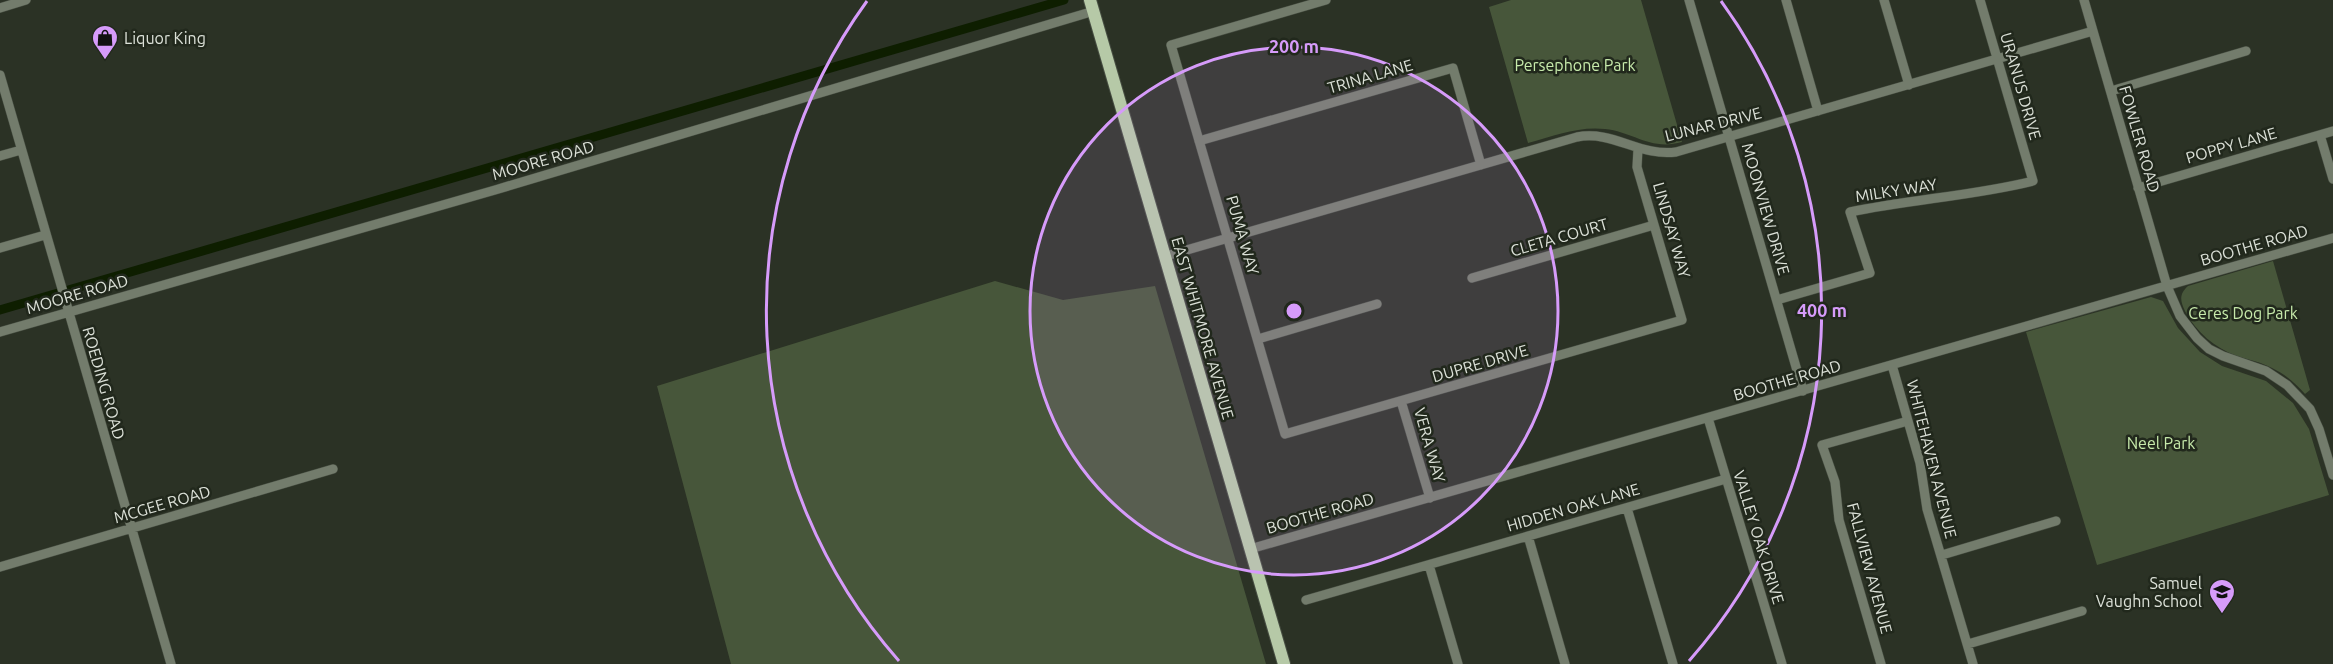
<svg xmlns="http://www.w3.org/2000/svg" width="2333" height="664" font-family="Ubuntu,sans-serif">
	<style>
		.green { fill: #47563a }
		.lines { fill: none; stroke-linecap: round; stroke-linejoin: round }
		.canal { stroke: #0e1e00; stroke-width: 9 }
		.minor-casing { stroke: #474e42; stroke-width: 10 }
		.major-casing { stroke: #474e42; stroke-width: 14 }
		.minor { stroke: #737c6c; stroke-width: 9 }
		.major { stroke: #b6c9a7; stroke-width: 12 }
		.ring { fill: none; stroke: #d69bfa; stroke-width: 3 }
		.labels { text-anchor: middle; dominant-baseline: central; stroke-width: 5; stroke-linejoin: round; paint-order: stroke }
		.poi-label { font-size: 16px; fill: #dce1d8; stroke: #21281c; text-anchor: start }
		.park-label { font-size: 16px; fill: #c7eaab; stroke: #21281c }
		.street-label { font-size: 16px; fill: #dce1d8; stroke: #21281c }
		.centre { fill: #d69bfa; stroke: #21281c; stroke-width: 3 }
		.ring-label { font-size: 18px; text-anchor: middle; font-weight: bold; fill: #d69bfa; stroke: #21281c; stroke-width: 5; stroke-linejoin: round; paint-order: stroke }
	</style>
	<rect width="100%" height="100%" fill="#2b3225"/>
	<!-- green -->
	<path class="green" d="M1511 0H1641L1682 142C1650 151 1634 132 1605 129 1579 126 1553 136 1528 143L1489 7Z
		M2273 261 2310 390 2305 394C2295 383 2285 374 2272 368 2261 362 2249 360 2237 356 2215 348 2196 332 2185 311 2180 301 2179 294 2188 286Z
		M995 281 1063 300 1155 286 1266 664H731L657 386Z
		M2151 297 2163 301 2178 328 2200 352 2222 366 2266 381 2293 403 2309 429 2329 495 2097 565 2026 332Z"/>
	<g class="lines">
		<!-- canal -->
		<path class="canal" d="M0 310 1064 0"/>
		<defs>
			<path id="minor" d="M1326 0 1171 45 1285 434 1682 320 1637 167 1638 149
				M1689 0 1803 391
				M1786 0 1818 111
				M1884 0 1909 85
				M2084 0 2167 286 2180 316 2197 338 2209 349 2223 356 2266 371 2287 385 2310 409 2319 429 2333 475
				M0 8 26 0
				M0 75 171 664
				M2111 91 2246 51
				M2320 135 2333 179
				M1199 141 1453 68 1481 165
				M0 156 21 150
				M2138 188 2333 131
				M0 248 45 235
				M1166 256 1577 137C1613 130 1640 157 1676 152L2093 31
				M1472 278 1654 225
				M1777 300 1870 273 1850 212C1911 199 1973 196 2033 181L1980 0
				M0 332 495 190 1094 11
				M1258 339 1377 304
				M1892 365 1920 463 1927 509 1973 664
				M1401 401 1430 498
				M1708 418 1782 664
				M1627 508 1673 664
				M1528 536 1565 664
				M1250 549 2333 238
				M1942 555 2056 521
				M1429 565 1458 664
				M0 567 333 469
				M1306 600 1726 479
				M1968 644 2082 611
				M1881 664 1839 520 1835 482 1822 445 1908 421"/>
			<path id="major" d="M1090 0 1284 664"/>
		</defs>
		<!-- minor casing -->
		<use href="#minor" class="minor-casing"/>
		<!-- major casing -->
		<use href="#major" class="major-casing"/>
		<!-- minor -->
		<use href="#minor" class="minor"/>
		<!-- major -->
		<use href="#major" class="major"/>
	</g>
	<!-- distance rings -->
	<circle cx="1294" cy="311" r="264" fill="#d69bfa" fill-opacity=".12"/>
	<g class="ring">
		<circle cx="1294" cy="311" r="264"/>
		<path d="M899 661A528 528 0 0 1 867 1M1721 1A528 528 0 0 1 1689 661"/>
	</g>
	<!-- icons -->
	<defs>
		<symbol id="shop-pin" viewBox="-11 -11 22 30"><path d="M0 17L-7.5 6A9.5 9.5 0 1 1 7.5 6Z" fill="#d69bfa" stroke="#21281c"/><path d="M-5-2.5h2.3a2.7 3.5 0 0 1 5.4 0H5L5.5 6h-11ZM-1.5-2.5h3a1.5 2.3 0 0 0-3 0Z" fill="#111"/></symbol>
		<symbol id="school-pin" viewBox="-11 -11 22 30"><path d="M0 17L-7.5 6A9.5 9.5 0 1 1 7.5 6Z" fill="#d69bfa" stroke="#21281c"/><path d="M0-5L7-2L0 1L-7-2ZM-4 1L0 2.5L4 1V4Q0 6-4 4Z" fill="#111"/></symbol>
	</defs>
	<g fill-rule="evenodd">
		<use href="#shop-pin" x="90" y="23" width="30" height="40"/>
		<use href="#school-pin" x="2207" y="577" width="30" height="40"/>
	</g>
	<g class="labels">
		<!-- poi labels -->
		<g class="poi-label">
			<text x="124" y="38">Liquor King</text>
			<text x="2202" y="583" text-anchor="end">Samuel<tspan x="2202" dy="18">Vaughn School</tspan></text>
		</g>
		<!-- park labels -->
		<g class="park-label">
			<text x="1575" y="65">Persephone Park</text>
			<text x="2243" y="313">Ceres Dog Park</text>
			<text x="2161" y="443">Neel Park</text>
		</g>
		<!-- street labels -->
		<g class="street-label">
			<text transform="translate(1370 76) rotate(-16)">TRINA LANE</text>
			<text transform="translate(2021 86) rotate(74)">URANUS DRIVE</text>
			<text transform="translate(1713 124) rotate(-14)">LUNAR DRIVE</text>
			<text transform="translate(2140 139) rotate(74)">FOWLER ROAD</text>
			<text transform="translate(2231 145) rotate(-16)">POPPY LANE</text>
			<text transform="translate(543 160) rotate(-16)">MOORE ROAD</text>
			<text transform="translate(1896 190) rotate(-9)">MILKY WAY</text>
			<text transform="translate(1766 209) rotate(74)">MOONVIEW DRIVE</text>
			<text transform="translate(1672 230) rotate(74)">LINDSAY WAY</text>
			<text transform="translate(1243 235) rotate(74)">PUMA WAY</text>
			<text transform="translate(1559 237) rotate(-16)">CLETA COURT</text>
			<text transform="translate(2254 245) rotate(-16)">BOOTHE ROAD</text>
			<text transform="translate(77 294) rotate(-16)">MOORE ROAD</text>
			<text transform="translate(1203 328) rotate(74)">EAST WHITMORE AVENUE</text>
			<text transform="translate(1480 363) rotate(-16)">DUPRE DRIVE</text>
			<text transform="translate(1787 380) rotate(-16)">BOOTHE ROAD</text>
			<text transform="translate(104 383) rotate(74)">ROEDING ROAD</text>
			<text transform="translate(1430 445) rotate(74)">VERA WAY</text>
			<text transform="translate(1932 459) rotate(76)">WHITEHAVEN AVENUE</text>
			<text transform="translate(162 504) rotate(-16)">MCGEE ROAD</text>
			<text transform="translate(1573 507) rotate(-16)">HIDDEN OAK LANE</text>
			<text transform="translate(1320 513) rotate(-16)">BOOTHE ROAD</text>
			<text transform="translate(1759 537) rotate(73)">VALLEY OAK DRIVE</text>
			<text transform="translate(1870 568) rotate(75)">FALLVIEW AVENUE</text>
		</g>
	</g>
	<circle cx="1294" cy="311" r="9" class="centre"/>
	<g class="ring-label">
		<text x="1294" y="53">200 m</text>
		<text x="1822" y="317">400 m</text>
	</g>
</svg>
